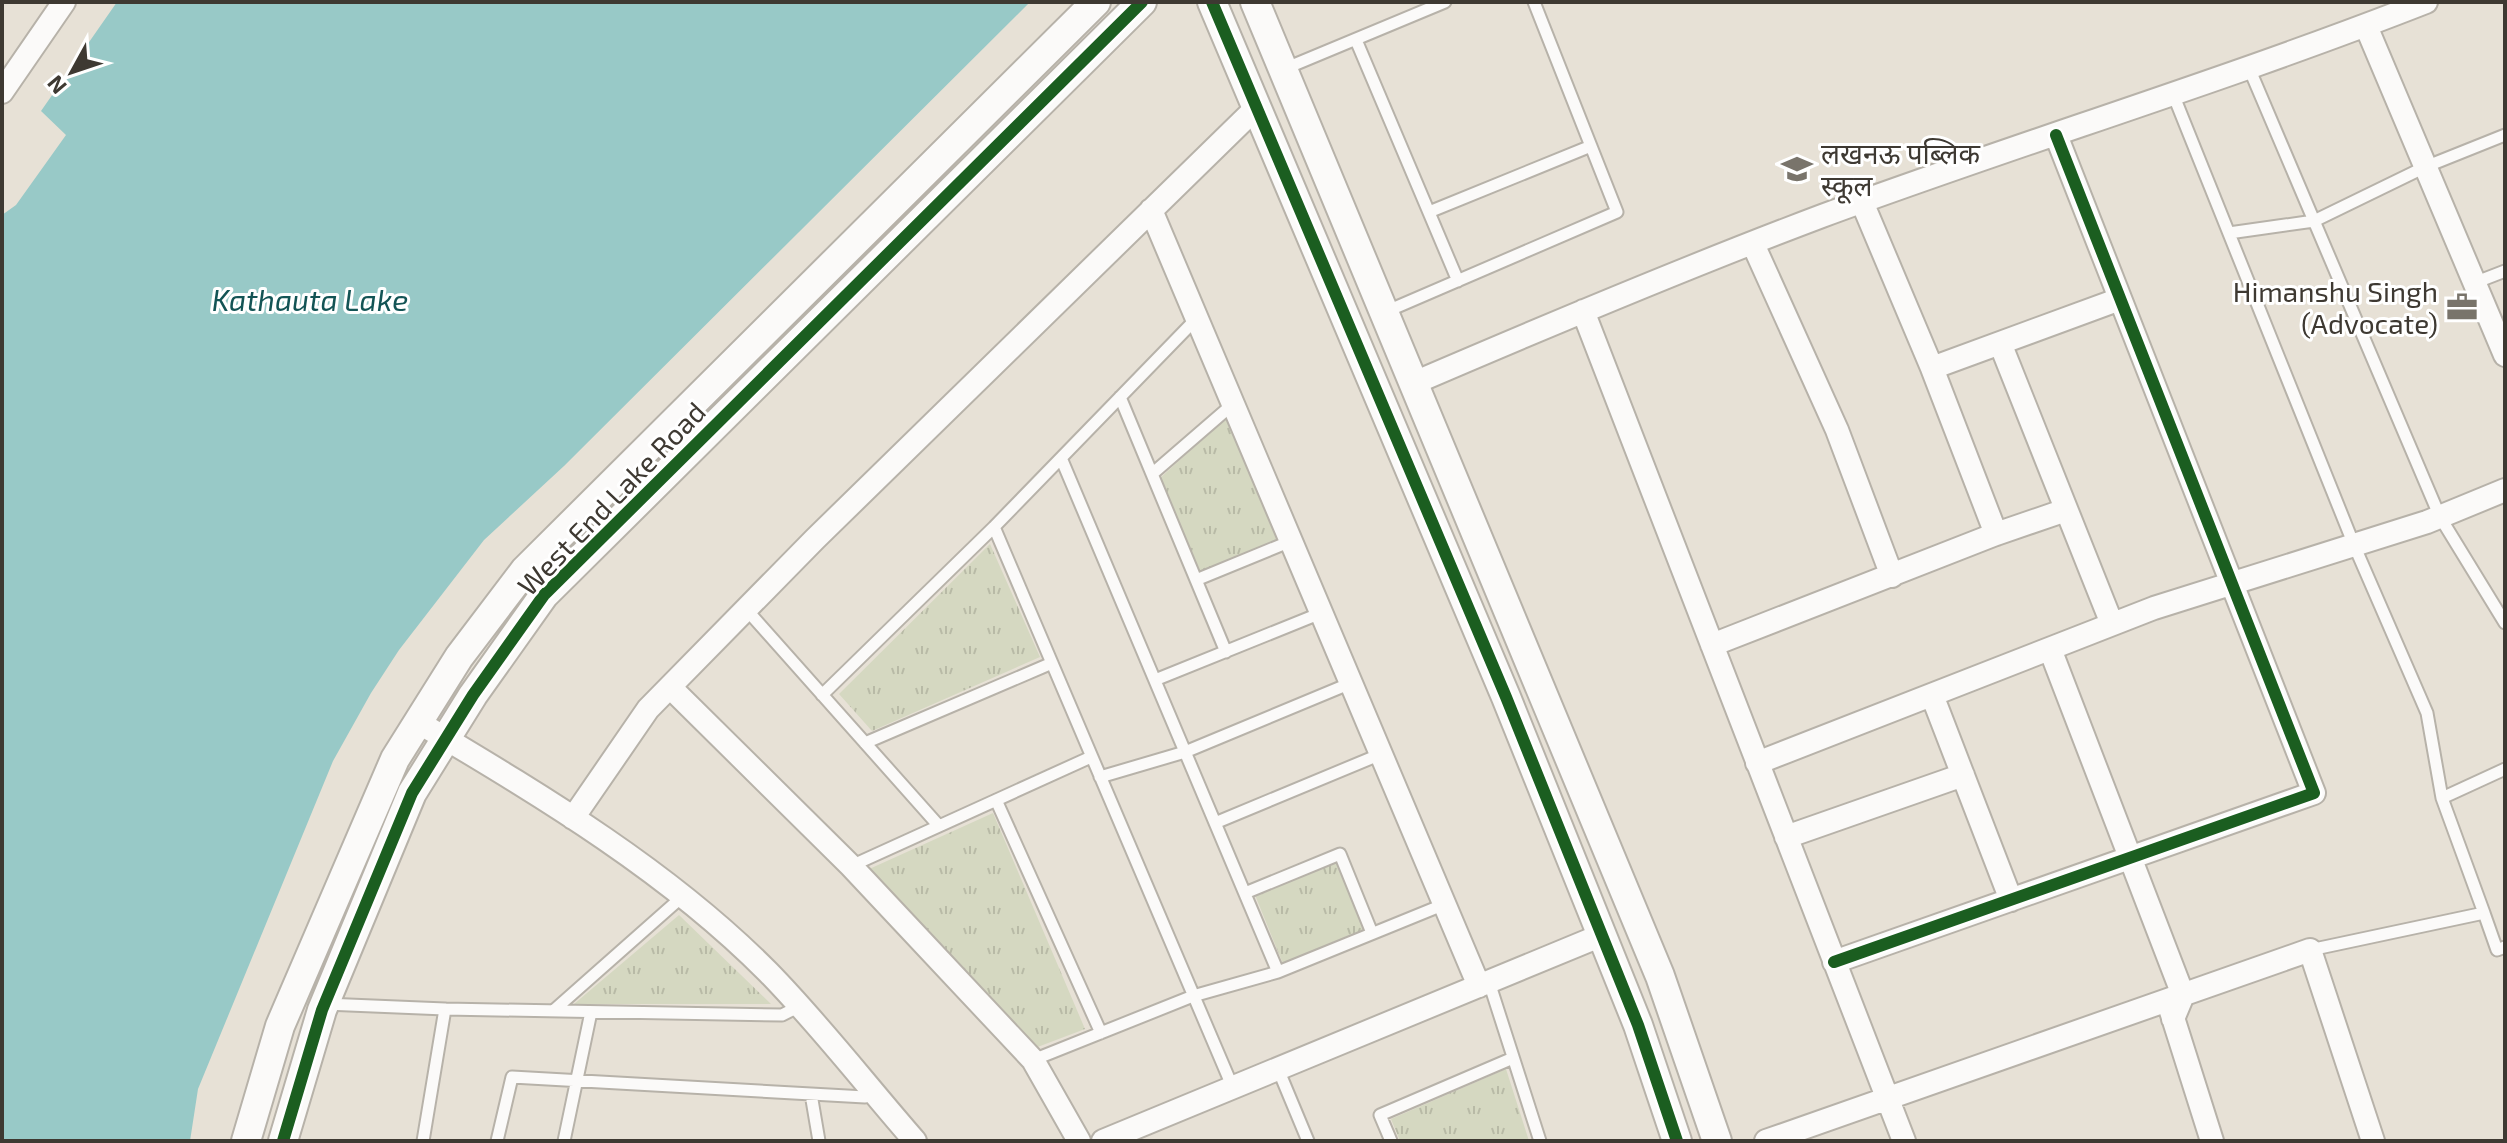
<svg xmlns="http://www.w3.org/2000/svg" width="2507" height="1143" font-family="'Exo 2','Noto Sans Devanagari',sans-serif">
	<style>
		.grass { fill: url(#grass-tufts) }
		.water { fill: #98c9c7 }
		.lines { fill: none; stroke-linecap: round; stroke-linejoin: round }
		.service-casing { stroke: #b7b2a9; stroke-width: 15 }
		.minor-casing { stroke: #b7b2a9; stroke-width: 26 }
		.tertiary-casing { stroke: #b7b2a9; stroke-width: 32 }
		.service { stroke: #fbfaf9; stroke-width: 11 }
		.minor { stroke: #fbfaf9; stroke-width: 22 }
		.tertiary { stroke: #fbfaf9; stroke-width: 28 }
		.cycleway-casing { stroke: #fff; stroke-width: 17 }
		.cycleway { stroke: #1b5e20; stroke-width: 12 }
		.labels { text-anchor: middle; dominant-baseline: central; stroke-width: 6; stroke-linejoin: round; paint-order: stroke }
		.poi-label { font-size: 28px; fill: #3e3932; stroke: #fff; text-anchor: start }
		.street-label { font-size: 28px; fill: #3e3932; stroke: #fff }
		.water-label { font-size: 30px; font-style: italic; fill: #135455; stroke: #fff }
	</style>
	<defs>
		<pattern id="grass-tufts" width="24" height="20" patternUnits="userSpaceOnUse" patternTransform="scale(2)"><rect width="24" height="20" fill="#d5d8c1"/><path d="M3 7l-1-3M5 7V3M7 7l1-3M15 17l-1-3M17 17v-4M19 17l1-3" fill="none" stroke="#b8baa6"/></pattern>
	</defs>
	<rect width="100%" height="100%" fill="#e7e1d6"/>
	<!-- grass -->
	<path class="grass" d="M1229 415 1282 537 1199 573 1159 479Z
		M990 544 1040 657 872 731 839 694Z
		M993 813 1085 1029 1035 1048 867 870Z
		M1338 862 1365 931 1283 964 1255 895Z
		M679 915 771 1004H574Z
		M1506 1069 1529 1141H1400L1391 1119Z"/>
	<!-- water -->
	<path class="water" d="M117 2H1030L564 466 484 540 399 650 371 693 333 761 198 1089 190 1141H2V215L16 205 66 135 41 111Z"/>
	<g class="lines">
		<defs>
			<path id="service" d="M1356 40 1458 281
				M2249 68 2440 517 2505 623
				M1284 69 1445 2
				M2173 94 2354 545 2427 713 2442 798
				M1429 212 1591 146
				M2229 233 2314 221 2425 167 2505 135
				M2474 283 2505 271
				M1385 312 1617 212 1534 2
				M1120 397 1226 652
				M1061 458 1278 972
				M1152 474 1233 404
				M994 527 1233 1088
				M1196 580 1291 541
				M746 609 939 826
				M1155 680 1321 613
				M822 695 994 527 1197 318
				M865 743 1052 663
				M1100 777 1185 752 1351 683
				M996 800 1101 1033
				M1215 823 1381 754
				M851 866 1091 757
				M1245 893 1340 854 1372 933
				M2484 913 2497 950 2505 947
				M2310 950 2484 913 2442 798 2505 769
				M1489 982 1540 1141
				M325 1004 445 1009 782 1015 798 1007
				M553 1011 683 896
				M1033 1060 1193 996 1278 972 1445 904
				M1278 1069 1308 1141
				M811 1094 819 1141
				M423 1141 445 1009
				M497 1141 512 1077 865 1097 871 1091
				M564 1141 591 1012
				M1391 1141 1380 1115 1513 1058"/>
			<path id="minor" d="M2366 26 2505 355
				M2 92 64 2
				M1862 202 1932 368 1996 534
				M1151 210 1479 986
				M1753 244 1837 430 1892 576
				M1583 311 1904 1141
				M2000 343 2112 624
				M1932 368 2120 299
				M1414 383C1549 325 1684 268 1822 216 2022 142 2227 80 2426 2
				M1712 645 1996 534 2066 510
				M2050 649 2183 995 2173 1019
				M670 687 851 866 1033 1060 1079 1141
				M1932 695 2011 900
				M418 722C540 795 667 870 768 972 820 1025 866 1085 915 1141
				M1757 763 2154 608 2427 522 2505 490
				M573 818 648 709 815 539 1257 107
				M1786 837 1963 775
				M1834 962 2314 793 2056 135
				M2169 1005 2212 1141
				M1103 1141 1602 935
				M1766 1141 2310 950 2373 1141"/>
			<path id="tertiary" d="M1212 2 1506 697 1638 1025 1677 1141
				M1255 2 1660 976 1717 1141
				M246 1141 280 1026 395 759 459 657 525 570 1096 2
				M283 1141 322 1010 412 793 473 695 544 595 1142 2"/>
		</defs>
		<!-- service casing -->
		<use href="#service" class="service-casing"/>
		<!-- minor casing -->
		<use href="#minor" class="minor-casing"/>
		<!-- tertiary casing -->
		<use href="#tertiary" class="tertiary-casing"/>
		<!-- service -->
		<use href="#service" class="service"/>
		<!-- minor -->
		<use href="#minor" class="minor"/>
		<!-- tertiary -->
		<use href="#tertiary" class="tertiary"/>
		<defs>
			<path id="cycleway" d="M1212 2 1506 697 1638 1025 1677 1141
				M1834 962 2314 793 2056 135
				M283 1141 322 1010 412 793 473 695 544 595 1142 2"/>
		</defs>
		<!-- cycleway casing -->
		<use href="#cycleway" class="cycleway-casing"/>
		<!-- cycleway -->
		<use href="#cycleway" class="cycleway"/>
	</g>
	<!-- icons -->
	<defs>
		<symbol id="school-bare" viewBox="-9 -9 18 18"><path d="M0-5L7-2L0 1L-7-2ZM-4 1L0 2.5L4 1V4Q0 6-4 4Z" fill="#79746b" stroke="#fff" stroke-width="2.5" paint-order="stroke"/></symbol>
		<symbol id="office-bare" viewBox="-9 -9 18 18"><path d="M-6-3h4V-5.5h4V-3h4V5H-6ZM-1-4.5V-3h2v-1.5ZM-6 0V1H6V0Z" fill="#79746b" stroke="#fff" stroke-width="2.5" paint-order="stroke"/></symbol>
	</defs>
	<g fill-rule="evenodd">
		<use href="#school-bare" x="1775" y="147" width="44" height="44"/>
		<use href="#office-bare" x="2440" y="285" width="44" height="44"/>
	</g>
	<g class="labels">
		<!-- poi labels -->
		<g class="poi-label">
			<text x="1821" y="153">लखनऊ पब्लिक<tspan x="1821" dy="32">स्कूल</tspan></text>
			<text x="2438" y="291" text-anchor="end">Himanshu Singh<tspan x="2438" dy="32">(Advocate)</tspan></text>
		</g>
		<!-- street labels -->
		<g class="street-label">
			<text transform="translate(611 498) rotate(-46)">West End Lake Road</text>
		</g>
		<!-- water labels -->
		<g class="water-label">
			<text x="310" y="299">Kathauta Lake</text>
		</g>
	</g>
	<!-- border -->
	<rect width="2507" height="1143" fill="none" stroke="#3e3932" stroke-width="8"/>
	<!-- north arrow -->
	<g transform="translate(72 72) rotate(230)" stroke="#ffffff" stroke-width="6" paint-order="stroke">
	<path d="M0-6L14 30L0 20L-14 30Z" fill="#3e3932"/>
	<text y="-12" font-size="22" font-weight="bold" text-anchor="middle" fill="#3e3932">N</text>
	</g>
</svg>
